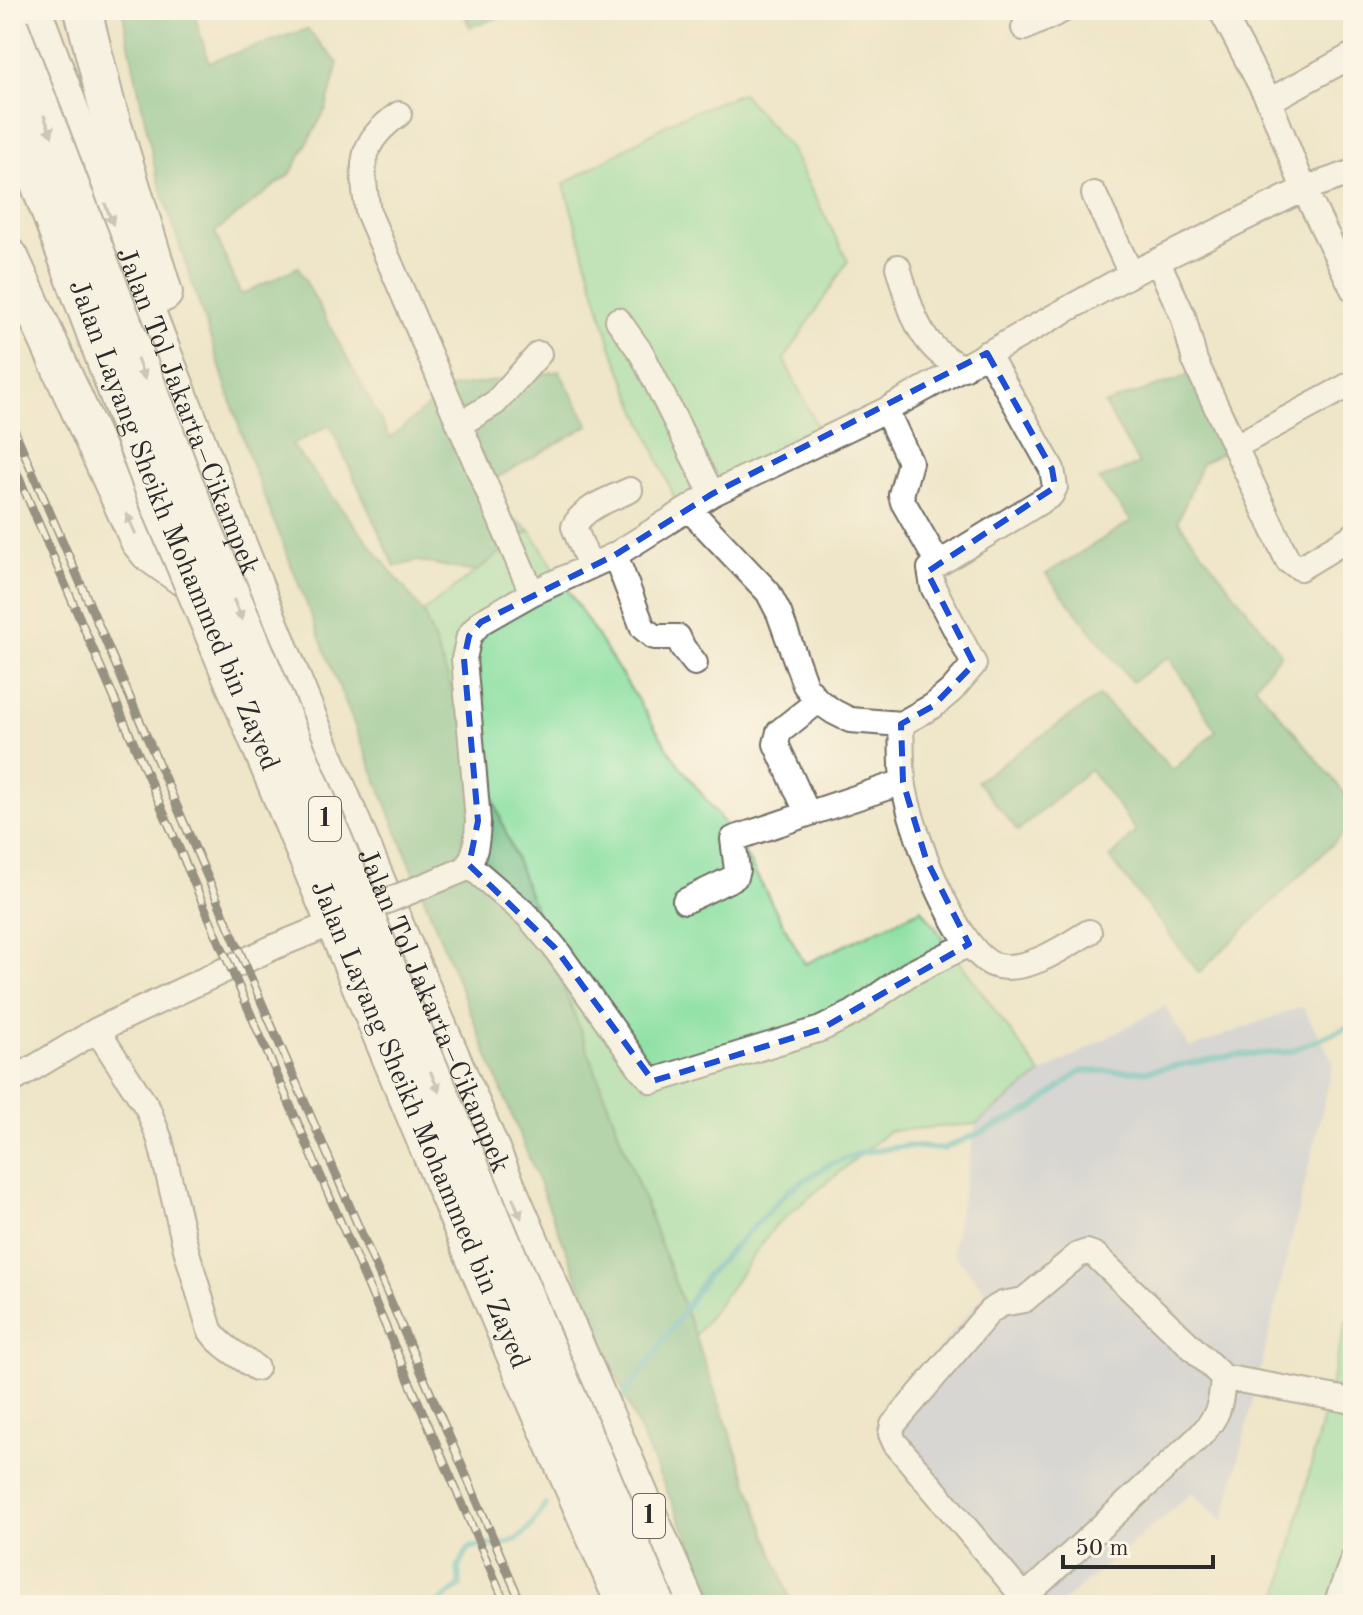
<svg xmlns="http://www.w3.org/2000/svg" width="1363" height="1615" font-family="'Old Standard TT',serif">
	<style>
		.industrial { fill: #bcc3de }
		.green { fill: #8be0a3; stroke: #5b8667; stroke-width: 2 }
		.forest { fill: #70be89; stroke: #4e745a; stroke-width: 2 }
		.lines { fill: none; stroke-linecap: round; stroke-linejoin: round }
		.stream { stroke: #48b7c0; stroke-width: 6 }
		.minor-casing { stroke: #706c62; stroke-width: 28 }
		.highway-casing { stroke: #706c62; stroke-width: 40 }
		.minor { stroke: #fff; stroke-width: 24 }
		.highway { stroke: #fff; stroke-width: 36 }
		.rail-casing { stroke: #2b2b2b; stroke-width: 9 }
		.rail { stroke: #fcf5e5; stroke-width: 6; stroke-dasharray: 18; stroke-linecap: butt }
		.minor-bridge-casing { stroke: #706c62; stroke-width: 28; stroke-linecap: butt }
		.highway-bridge-casing { stroke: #706c62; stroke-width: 40; stroke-linecap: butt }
		.minor-bridge { stroke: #fff; stroke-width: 24 }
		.highway-bridge { stroke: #fff; stroke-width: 36 }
		.oneway { fill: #a0a0a0 }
		.marked { fill: none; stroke: #1d4ed8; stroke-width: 6; stroke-dasharray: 16 10; stroke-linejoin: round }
		.labels { text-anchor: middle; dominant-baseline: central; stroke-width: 6; stroke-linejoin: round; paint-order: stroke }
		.shield { fill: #fcf5e5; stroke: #6a6863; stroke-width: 2 }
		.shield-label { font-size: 26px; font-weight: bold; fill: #2b2b2b }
		.street-label { font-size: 28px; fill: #2b2b2b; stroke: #fcf5e5 }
	</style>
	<rect width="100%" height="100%" fill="#fcf5e5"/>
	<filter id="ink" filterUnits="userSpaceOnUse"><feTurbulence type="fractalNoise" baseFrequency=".0125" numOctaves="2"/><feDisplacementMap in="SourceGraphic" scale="16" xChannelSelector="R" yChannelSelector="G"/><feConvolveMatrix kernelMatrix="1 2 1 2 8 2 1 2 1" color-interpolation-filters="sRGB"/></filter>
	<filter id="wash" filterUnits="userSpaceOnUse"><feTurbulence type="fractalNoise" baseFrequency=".006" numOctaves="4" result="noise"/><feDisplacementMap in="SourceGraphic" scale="32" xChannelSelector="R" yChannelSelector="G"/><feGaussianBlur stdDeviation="1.8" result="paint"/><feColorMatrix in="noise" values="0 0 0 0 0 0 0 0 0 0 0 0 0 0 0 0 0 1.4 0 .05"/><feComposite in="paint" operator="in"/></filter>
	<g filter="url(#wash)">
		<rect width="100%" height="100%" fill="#efe6c9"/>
		<!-- industrial -->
		<path class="industrial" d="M1165 1006 1190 1048 1302 1006 1334 1062 1224 1522 1192 1493 1059 1605H1025L875 1426 986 1292 952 1251 976 1124 1041 1074Z"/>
		<!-- green -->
		<path class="green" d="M742 93 790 148 848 261 784 360 823 438 678 507 611 346 564 184 678 118Z
			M530 530 675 759 739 843 805 964 922 909 1041 1074 976 1124 889 1131 775 1226 695 1336 423 612Z
			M1346 1322 1353 1325V1605H1277Z"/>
		<!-- forest -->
		<path class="forest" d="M122 10H193L209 62 307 29 338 63 326 109 291 173 215 232 241 295 298 267 390 438 450 388 559 371 589 425 474 491 530 530 475 572 417 561 395 567 330 425 292 445 423 612 695 1336 792 1605H719L638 1428 343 697 252 465 156 173Z
			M462 10H516L517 12 470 27Z
			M1202 371 1244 442 1202 463 1178 521 1281 653 1255 685 1353 803V824L1199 973 1110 858 1136 831 1090 769 1018 831 977 781 1099 696 1173 770 1216 731 1169 657 1132 682 1046 574 1131 521 1099 480 1139 464 1104 404Z"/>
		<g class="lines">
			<!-- stream -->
			<path class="stream" d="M615 1407 656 1352 707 1275 789 1190 828 1165 864 1152 907 1146 943 1149 1031 1110 1081 1071H1147L1235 1055 1288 1052 1353 1025
				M436 1605 460 1586 458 1568 469 1548C481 1545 491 1546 502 1544 524 1542 534 1521 545 1505"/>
		</g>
	</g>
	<g filter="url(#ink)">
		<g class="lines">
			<defs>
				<path id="minor" d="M1221 10 1269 101
					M1024 28 1063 10
					M399 114C357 144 361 165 368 212L532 593
					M1353 172 1304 189 1353 289
					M1094 194 1131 274
					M1158 262 1183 316 1195 361 1288 561 1300 568 1353 536
					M898 267C911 310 919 349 964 368
					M618 320 642 354 712 494
					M886 410 910 462 901 495 903 502 938 563
					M460 424 495 403 539 354
					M1236 446 1353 383
					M689 509 768 592 779 613 805 685 818 701 834 712 850 720 901 724 933 706 952 690 974 664 933 587 930 569 1051 495 1055 487 1052 469 987 353
					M615 555 643 628 654 637H678L683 648 695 663
					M590 566 574 527C583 507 611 499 630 490
					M901 724C902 742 901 761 903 779 907 819 956 958 998 966 1029 972 1064 947 1089 932
					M807 812 776 744 779 732 818 701
					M469 865 528 916 555 948 642 1070 653 1081 821 1029 853 1013 909 974 969 944
					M463 870C477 858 477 838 478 821L464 659 469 636 481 622 532 593 615 555 712 494 886 410 1131 274 1304 189 1269 101 1353 55
					M685 901 735 877 737 870 733 839 903 782
					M97 1030 148 1109 160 1140 186 1249 210 1330C220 1346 240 1356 256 1368
					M10 1082 97 1030 274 947
					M1223 1377C1221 1406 1219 1415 1200 1436L1032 1590 1024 1592 1015 1587 895 1443 891 1434 893 1425 990 1311 1002 1304 1024 1300 1078 1255 1087 1252 1095 1255 1223 1377 1353 1401
					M1336 1605 1353 1559"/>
				<g id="highway">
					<path id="s1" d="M33 10C112 224 194 437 280 649 411 969 551 1287 687 1605"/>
					<path d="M83 10 106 102 164 293"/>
					<path d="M10 257 139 541 149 553 184 578"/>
				</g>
			</defs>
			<!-- minor casing -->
			<use href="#minor" class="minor-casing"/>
			<!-- highway casing -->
			<use href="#highway" class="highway-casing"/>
			<!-- minor -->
			<use href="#minor" class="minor"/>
			<!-- highway -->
			<use href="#highway" class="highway"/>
			<defs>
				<path id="rail" d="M10 420 522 1605
					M10 457 506 1605"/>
			</defs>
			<!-- rail casing -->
			<use href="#rail" class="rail-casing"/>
			<!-- rail -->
			<use href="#rail" class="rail"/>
			<defs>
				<path id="minor-bridge" d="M274 947 463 870"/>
				<g id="highway-bridge">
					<path d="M10 27 185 484 544 1342 657 1605"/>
					<path id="s2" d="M10 106 157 499 518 1362 625 1605"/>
				</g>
			</defs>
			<!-- minor-bridge casing -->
			<use href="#minor-bridge" class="minor-bridge-casing"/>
			<!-- highway-bridge casing -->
			<use href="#highway-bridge" class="highway-bridge-casing"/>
			<!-- minor-bridge -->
			<use href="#minor-bridge" class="minor-bridge"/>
			<!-- highway-bridge -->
			<use href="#highway-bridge" class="highway-bridge"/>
		</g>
		<!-- one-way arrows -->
		<defs><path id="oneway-solid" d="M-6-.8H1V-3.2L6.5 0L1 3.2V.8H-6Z" transform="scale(2)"/></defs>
		<g class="oneway">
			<use href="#oneway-solid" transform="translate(48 126) rotate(69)"/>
			<use href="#oneway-solid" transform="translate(109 214) rotate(69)"/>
			<use href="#oneway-solid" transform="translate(141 369) rotate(69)"/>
			<use href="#oneway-solid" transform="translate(131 524) rotate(-114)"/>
			<use href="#oneway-solid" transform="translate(238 610) rotate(67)"/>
			<use href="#oneway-solid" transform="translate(435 1082) rotate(67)"/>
			<use href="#oneway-solid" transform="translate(517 1208) rotate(67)"/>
		</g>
	</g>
	<!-- marked area -->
	<path d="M0 0H1363V1615H0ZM987 353 1052 469 1055 487 927 572 974 664 933 706 901 724 903 782 926 859 969 944 821 1029 653 1081 555 948 469 865 478 821 464 659 469 636 481 622 615 555 712 494Z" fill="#efe6c9" fill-opacity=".55" fill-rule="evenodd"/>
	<path class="marked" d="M987 353 1052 469 1055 487 927 572 974 664 933 706 901 724 903 782 926 859 969 944 821 1029 653 1081 555 948 469 865 478 821 464 659 469 636 481 622 615 555 712 494Z"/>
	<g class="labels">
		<!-- shield labels -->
		<g class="shield">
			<rect x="309" y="797" width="32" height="44" rx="6"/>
			<rect x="633" y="1494" width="32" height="44" rx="6"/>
		</g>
		<g class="shield-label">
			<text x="325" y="819">1</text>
			<text x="649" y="1516">1</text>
		</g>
		<!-- street labels -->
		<g class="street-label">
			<text stroke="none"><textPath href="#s1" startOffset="430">Jalan Tol Jakarta–Cikampek</textPath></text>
			<text stroke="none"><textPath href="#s2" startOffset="450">Jalan Layang Sheikh Mohammed bin Zayed</textPath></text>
			<text stroke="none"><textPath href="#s1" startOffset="1078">Jalan Tol Jakarta–Cikampek</textPath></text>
			<text stroke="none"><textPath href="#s2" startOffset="1098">Jalan Layang Sheikh Mohammed bin Zayed</textPath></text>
		</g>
	</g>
	<!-- margin -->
	<rect width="1363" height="1615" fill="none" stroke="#fcf5e5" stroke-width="40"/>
	<!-- scale -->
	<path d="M1063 1555v12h150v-12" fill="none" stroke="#2b2b2b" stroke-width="4"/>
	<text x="1075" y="1555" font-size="24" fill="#2b2b2b" stroke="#fcf5e5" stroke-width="6" paint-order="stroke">50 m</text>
</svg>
